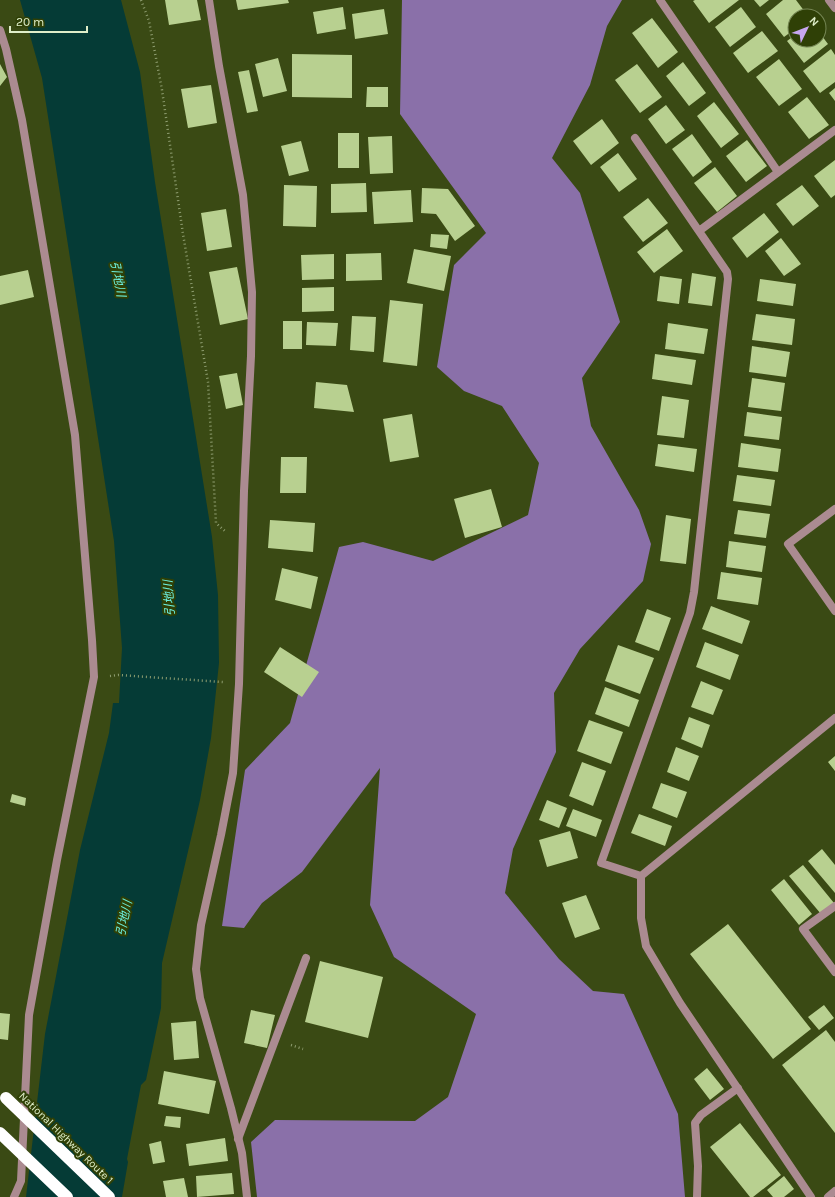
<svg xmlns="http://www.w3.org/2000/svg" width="835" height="1197" font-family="Karla,'Noto Sans JP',sans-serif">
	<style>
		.forest { fill: #8a70a9 }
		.water { fill: #053b36 }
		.building { fill: #b8d090 }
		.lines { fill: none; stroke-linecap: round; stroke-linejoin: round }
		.path { stroke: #8f9e71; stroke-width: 2.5; stroke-dasharray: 1 3; stroke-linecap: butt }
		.lane { stroke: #ab8b91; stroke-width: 8 }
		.street { stroke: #ab8b91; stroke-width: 8 }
		.highway-bridge { stroke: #fff; stroke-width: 12 }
		.labels { text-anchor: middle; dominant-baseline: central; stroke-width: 4; stroke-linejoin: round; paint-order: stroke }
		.street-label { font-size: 11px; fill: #dfeec9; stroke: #2f4006 }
		.water-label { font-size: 12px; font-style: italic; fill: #6df2e2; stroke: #2f4006 }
	</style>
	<rect width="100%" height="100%" fill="#3a4a14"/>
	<!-- forest -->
	<path class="forest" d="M402 0H622L607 26 590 85 552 158 580 193 620 322 582 378 591 426 639 510 651 544 643 581 580 649 554 693 556 752 513 849 505 893 559 959 593 991 624 994 678 1114 685 1197H257L251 1142 275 1120 415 1121 448 1097 476 1014 394 957 370 905 380 768 302 872 262 903 244 928 222 926 245 770 290 723 339 547 363 542 433 561 528 515 539 463 502 406 464 391 437 367 454 265 486 233 400 114Z"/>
	<!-- water -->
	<path class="water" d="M20 0H121L140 72 155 182 212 537 218 595 219 663 211 738 200 800 162 963 161 1008 146 1080 141 1085 127 1159 128 1162 122 1197H26L45 1034 80 850 109 733 113 703H119L122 648 114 541 42 78Z"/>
	<!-- building -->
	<path class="building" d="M165 0H197L201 20 169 25Z
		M236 0H288L289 3 238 10Z
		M695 0H739L709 23 693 1Z
		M754 0H769L760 7Z
		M783 0H796L808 16H795V29L784 37 766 14Z
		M343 7 346 29 317 34 313 12Z
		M741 7 756 27 730 47 715 27Z
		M384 9 388 34 355 39 352 14Z
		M652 18 678 52 658 68 632 33Z
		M762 31 778 51 748 73 733 53Z
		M819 32 828 44 804 63 787 41 795 35V40H819Z
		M831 49 835 55V82L820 93 803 71Z
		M292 54 352 55V98L292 97Z
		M278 58 287 91 263 97 255 64Z
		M779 59 802 89 779 106 756 77Z
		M683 62 706 93 689 106 666 76Z
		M0 64 7 77 0 86Z
		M637 64 662 97 640 113 615 80Z
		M249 70 258 111 247 113 238 72Z
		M211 85 217 123 188 128 181 89Z
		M367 87H388V107H366Z
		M835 88V101L829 93Z
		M807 97 829 125 809 139 788 112Z
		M714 102 739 134 721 148 697 116Z
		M666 105 685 130 666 144 648 119Z
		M602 119 619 143 591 165 573 141Z
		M338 133H359V168H338Z
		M692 134 712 162 693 177 672 149Z
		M392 136 393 173 370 174 368 137Z
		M747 140 767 166 746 182 726 156Z
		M301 141 309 171 289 176 281 146Z
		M618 153 637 179 619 192 600 167Z
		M835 160V195L831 198 814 176Z
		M715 167 737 196 717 212 694 183Z
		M366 183 367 212 331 213V184Z
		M284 185 317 186 316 227 283 226Z
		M802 185 819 206 793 226 776 204Z
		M422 188 448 189 475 226 455 241 436 214 421 213Z
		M411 190 413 222 374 224 372 192Z
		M648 198 668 223 643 242 623 217Z
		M226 209 232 247 207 251 201 213Z
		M764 213 779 232 747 258 732 238Z
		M667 229 683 251 654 273 637 252Z
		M431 234 449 235 447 249 430 247Z
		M781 238 801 264 784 276 765 251Z
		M414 249 451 256 444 291 407 283Z
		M381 253 382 280 346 281V254Z
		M334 254V279L302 280 301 255Z
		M237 267 248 319 220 325 209 272Z
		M28 270 34 297 0 305V276Z
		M692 273 716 277 712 306 688 303Z
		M660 276 682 279 679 304 657 301Z
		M760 279 796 284 793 306 757 301Z
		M334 287V311L302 312V288Z
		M390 300 423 304 417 366 383 362Z
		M756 314 795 319 792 345 752 340Z
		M352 316 376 317 374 352 350 350Z
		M283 321H302V349H283Z
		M307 322 338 323 336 346 306 345Z
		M668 323 708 329 704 354 665 349Z
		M752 346 790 352 786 377 749 372Z
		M655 354 696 360 692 385 652 379Z
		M237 373 243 405 226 409 219 376Z
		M752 378 785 383 781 411 748 407Z
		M316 382 347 385 354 412 314 408Z
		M662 396 689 400 684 438 657 435Z
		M747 412 782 417 779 440 744 436Z
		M412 414 419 457 390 462 383 419Z
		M741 443 781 449 778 472 738 467Z
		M658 444 697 449 694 472 655 466Z
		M281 457H307L306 493H280Z
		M737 475 775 480 771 506 733 501Z
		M491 489 502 527 465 538 454 499Z
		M738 510 770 514 766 538 734 534Z
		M666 515 691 519 686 564 660 561Z
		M270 520 315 523 313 552 268 548Z
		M729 541 766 546 762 572 726 567Z
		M282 568 318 577 311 609 275 600Z
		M721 572 762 578 758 605 717 599Z
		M711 606 750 621 742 644 702 629Z
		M647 609 671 618 659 651 635 642Z
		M705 642 739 655 730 680 696 667Z
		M618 645 654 658 640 694 605 681Z
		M280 647 319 672 302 697 264 672Z
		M701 681 723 690 713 715 691 707Z
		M605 687 639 700 629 727 595 714Z
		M689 717 710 725 702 748 681 739Z
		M589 720 623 732 611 764 577 751Z
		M676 747 699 756 689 781 667 772Z
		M835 756V771L828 762Z
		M582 762 606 771 593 806 569 796Z
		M661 783 687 792 677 818 652 808Z
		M12 794 26 798 25 806 10 802Z
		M547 800 567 808 559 828 539 820Z
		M573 809 602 820 596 837 566 826Z
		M639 814 672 826 665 846 631 833Z
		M570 831 578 858 547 867 539 840Z
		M822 849 835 865V893L808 861Z
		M803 865 834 903 821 914 789 876Z
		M784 879 812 914 799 925 771 890Z
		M586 895 600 929 575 938 562 903Z
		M728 924 811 1029 773 1059 690 954Z
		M320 961 383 977 368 1038 305 1022Z
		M824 1005 834 1018 819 1030 808 1017Z
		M251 1010 275 1015 267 1048 244 1043Z
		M0 1013 10 1014 8 1040 0 1039Z
		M196 1021 199 1058 174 1060 171 1023Z
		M826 1030 835 1042V1133L782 1065Z
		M707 1068 724 1089 710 1100 694 1079Z
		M164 1071 216 1081 209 1114 158 1104Z
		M166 1116 181 1117 180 1128 164 1126Z
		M740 1123 781 1175 753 1197H750L710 1147Z
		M225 1138 228 1161 189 1166 186 1144Z
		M161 1141 165 1162 153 1164 149 1144Z
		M232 1173 234 1194 197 1197 196 1176Z
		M784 1176 794 1189 784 1197H773L767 1190Z
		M184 1178 188 1197H166L163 1181Z"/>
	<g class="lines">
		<!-- path -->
		<path class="path" d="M141 0 149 21 162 90 183 234 208 382 216 523 226 532
			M110 676 118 675 223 682
			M291 1045 303 1049"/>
		<!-- lane -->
		<path class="lane" d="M238 1139 306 958"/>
		<!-- street -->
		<path class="street" d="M209 0 219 66 243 195 252 292 251 356 244 491 239 684 233 773 221 835 201 925 196 969 200 998 231 1108 242 1153 247 1197
			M660 0 778 172
			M829 0 835 8
			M0 30 6 49 22 120 75 435 92 640 94 677 57 860 29 1015 21 1181 14 1197
			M635 138 727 272 728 279 694 592 690 613 601 863 641 876V918L646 946 680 1003 811 1197
			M699 231 835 130
			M835 509 788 544 835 611
			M641 876 835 718
			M835 906 803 929 835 972
			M697 1197 698 1166 695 1123 701 1115 738 1088
			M828 1197 835 1191"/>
		<!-- highway-bridge -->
		<path class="highway-bridge" d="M6 1098 109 1197
			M0 1133 67 1197"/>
	</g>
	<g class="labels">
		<!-- street labels -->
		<g class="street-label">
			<text transform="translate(66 1138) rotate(44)">National Highway Route 1</text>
		</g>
		<!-- water labels -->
		<g class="water-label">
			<text transform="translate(118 279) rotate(79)">引地川</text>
			<text transform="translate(169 598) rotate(-94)">引地川</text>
			<text transform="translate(124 918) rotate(-78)">引地川</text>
		</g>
	</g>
	<!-- north arrow -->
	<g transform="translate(807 28) rotate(47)"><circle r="19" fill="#2f4006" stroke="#758654"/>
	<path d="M0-3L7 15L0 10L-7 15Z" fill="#c7a6ef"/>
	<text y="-6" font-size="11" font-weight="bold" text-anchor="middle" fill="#dfeec9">N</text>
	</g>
	<!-- scale -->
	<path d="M10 26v6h77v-6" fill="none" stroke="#dfeec9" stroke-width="2"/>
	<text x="16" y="26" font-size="12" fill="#dfeec9" stroke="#2f4006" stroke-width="3" paint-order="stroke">20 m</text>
</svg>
